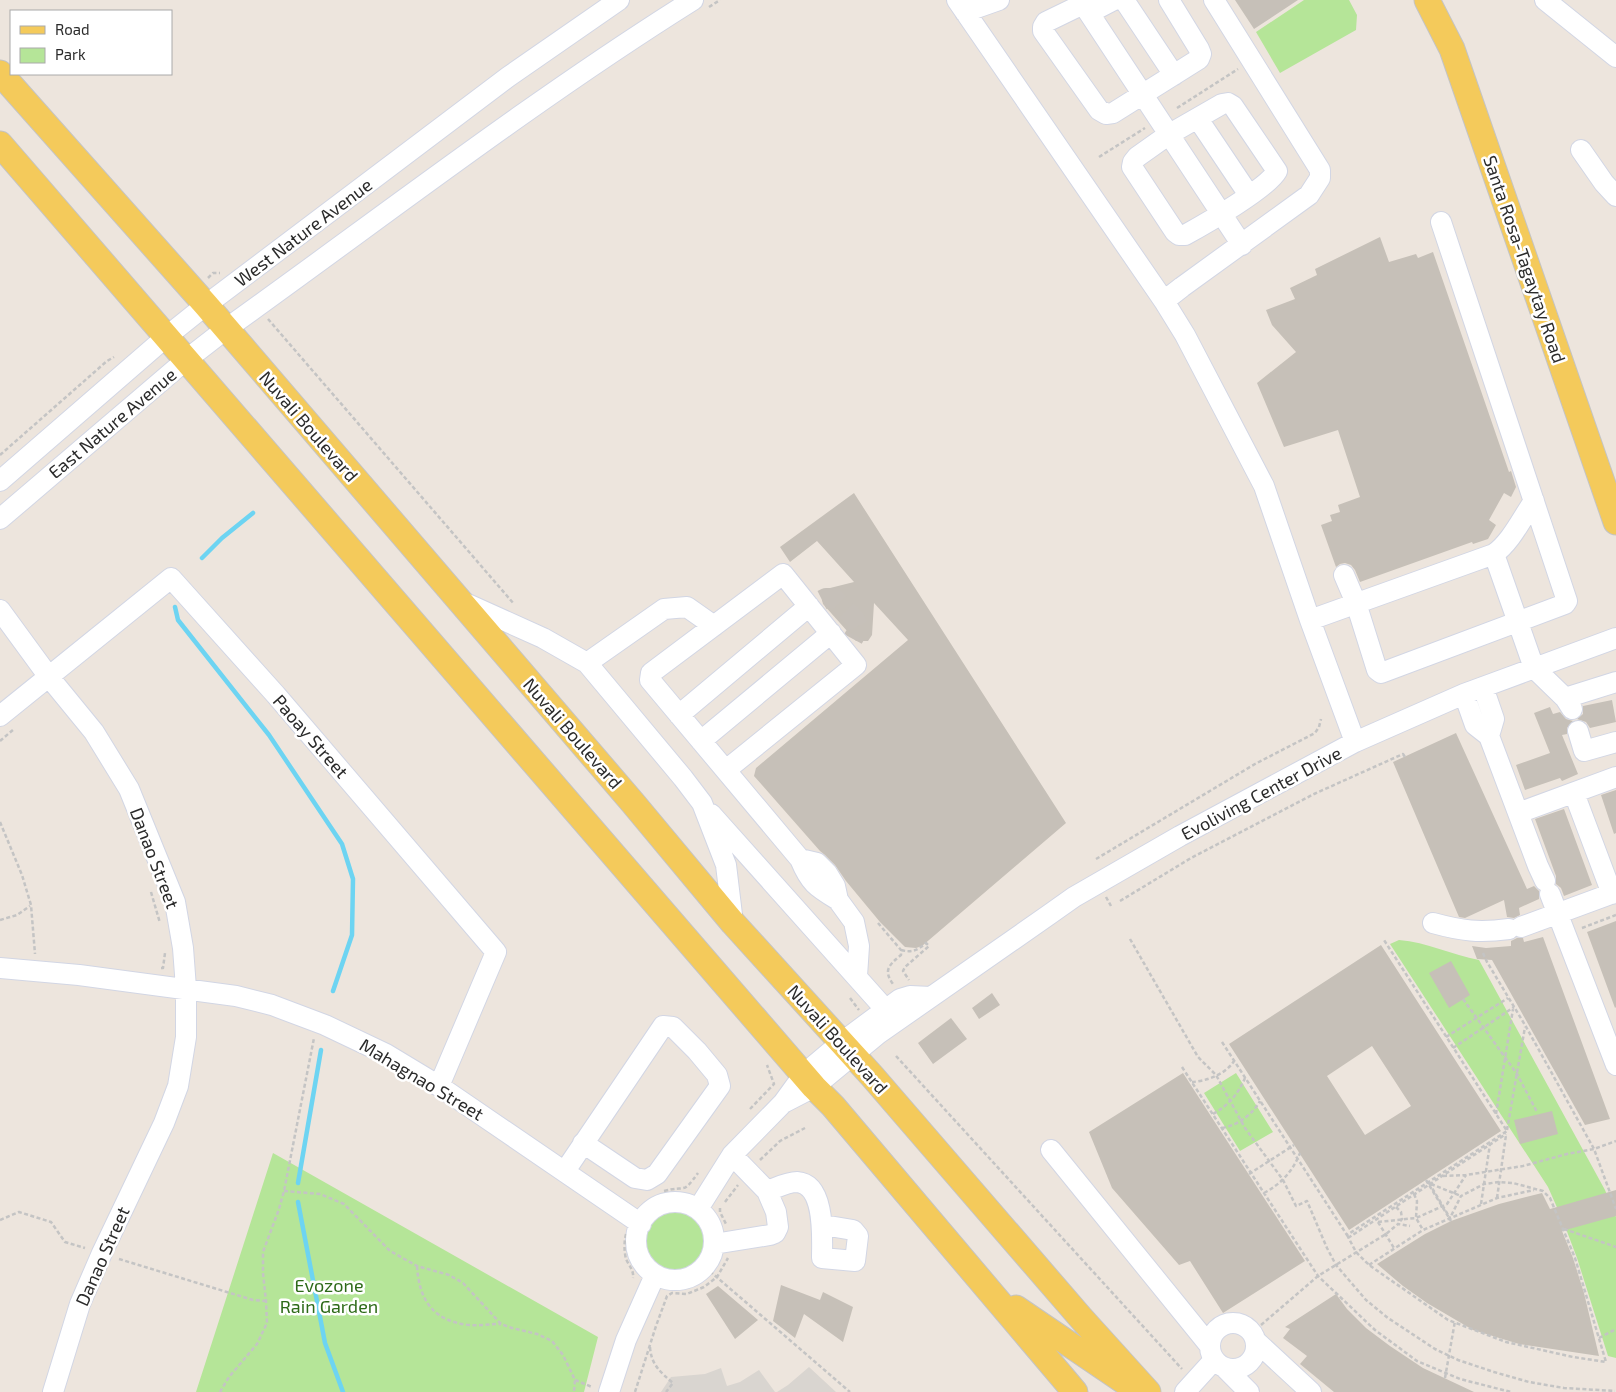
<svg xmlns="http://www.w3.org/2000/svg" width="1616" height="1392" font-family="'Exo 2',sans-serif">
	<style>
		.green { fill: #b5e598 }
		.plaza { fill: #d9d5d0 }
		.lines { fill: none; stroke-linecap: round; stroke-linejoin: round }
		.stream { stroke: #6dd4f2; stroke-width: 4.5 }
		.building { fill: #c6c0b8; fill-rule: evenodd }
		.minor-tunnel { stroke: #c6c0b9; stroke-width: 20; stroke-dasharray: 20 10; stroke-linecap: butt }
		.minor-casing { stroke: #d2d6e4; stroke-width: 22 }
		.major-casing { stroke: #c4c4c4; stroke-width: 27 }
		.path { stroke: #c4c4c4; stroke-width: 2.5; stroke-dasharray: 4 2.5; stroke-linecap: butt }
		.minor { stroke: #fff; stroke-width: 20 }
		.major { stroke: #f4ca5b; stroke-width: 25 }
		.path-bridge { stroke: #c4c4c4; stroke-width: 2.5; stroke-dasharray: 4 2.5; stroke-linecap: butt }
		.labels { text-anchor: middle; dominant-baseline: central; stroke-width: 5; stroke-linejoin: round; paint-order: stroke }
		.street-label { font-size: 18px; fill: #2b2b2b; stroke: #fff }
		.park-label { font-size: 18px; fill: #2d6a18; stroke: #fff }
	</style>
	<rect width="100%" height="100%" fill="#ede5dd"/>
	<!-- green -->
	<path class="green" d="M1304 0H1349L1357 15 1356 30 1280 73 1256 32Z
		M1399 940C1427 942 1452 955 1479 960L1605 1190 1616 1217V1358L1608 1356 1577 1258 1563 1221 1548 1187 1390 944Z
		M1236 1073 1273 1132 1240 1151 1204 1093Z
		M273 1153 598 1337 584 1392H196Z
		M645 1241a30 30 0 1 1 60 0a30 30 0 1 1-60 0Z"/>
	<!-- plaza -->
	<path class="plaza" d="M809 1367 836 1392H777L788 1385Z
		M721 1368 727 1386 740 1382 759 1370 775 1392H661L671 1377 705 1374Z"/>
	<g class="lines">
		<!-- stream -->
		<path class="stream" d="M202 558 222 538 253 513
			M175 607 178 620 269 735 342 844 353 879 352 935 333 991
			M298 1183 321 1050
			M298 1202 325 1343 343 1392"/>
	</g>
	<!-- building -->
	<path class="building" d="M1235 0H1298L1254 29Z
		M1380 237 1389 262 1416 254 1418 258 1433 252 1509 472 1511 471 1516 487 1511 497 1504 493 1489 520 1496 525 1488 539 1473 544 1472 542 1360 582 1355 570 1351 565 1345 563 1340 564 1336 567 1321 525 1332 521 1330 515 1340 512 1338 505 1360 497 1338 430 1284 447 1257 383 1296 352 1272 325 1266 310 1295 299 1290 288 1317 275 1315 269Z
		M854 493 1066 823 922 946 916 948 905 947 880 922 846 881 835 865 825 855 820 851 754 776 756 768 908 640 874 603 872 635 868 641H856L823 604 822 600 824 593 830 588 854 582 817 541 790 562 780 547Z
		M1612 700 1616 722 1590 728 1586 722 1577 719 1583 714V706Z
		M1550 707 1553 714 1560 712 1566 719 1573 721 1567 728V734L1562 735 1578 774 1562 781 1560 778 1525 790 1516 765 1550 753 1534 713Z
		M1456 733 1527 889 1534 886 1539 891V899L1519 908 1520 915 1514 918 1507 917 1504 900 1465 918 1459 917 1393 762Z
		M1616 790V833L1614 834 1601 795Z
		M1564 809 1592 885 1564 896 1561 888 1556 884V876L1535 819Z
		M1616 921V1007L1615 1008 1587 932Z
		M1543 937 1610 1119 1585 1125 1492 960 1477 959 1472 946 1486 948 1511 946V941L1517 938H1523L1524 942Z
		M1381 945 1501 1131 1349 1230 1229 1044ZM1372 1046 1411 1106 1365 1135 1327 1076Z
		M1451 961 1470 995 1449 1008 1429 973Z
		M992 993 1000 1005 979 1019 972 1008Z
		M951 1018 967 1039 933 1064 918 1043Z
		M1183 1073 1305 1261 1223 1313 1190 1261 1179 1265 1112 1188 1089 1132Z
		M1552 1111 1558 1134 1520 1144 1514 1120Z
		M1616 1190V1216L1562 1231 1573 1258 1584 1293 1599 1356 1519 1344 1473 1330 1427 1303 1403 1286 1377 1264 1425 1234 1451 1221 1499 1204 1542 1193 1550 1209Z
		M781 1285 820 1300 823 1292 853 1307 843 1342 804 1314 795 1338 773 1321Z
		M718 1286 758 1320 735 1339 706 1294Z
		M1336 1294 1347 1309 1366 1328 1390 1346 1423 1368 1474 1392H1334L1300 1364 1307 1356 1283 1338 1290 1329 1285 1327Z"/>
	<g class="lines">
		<!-- minor-tunnel -->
		<path class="minor-tunnel" d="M822 600 826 598H834L855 619 859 628 853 639"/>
		<defs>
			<path id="minor" d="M957 0 1164 301 1185 335 1264 486 1310 620 1355 742
				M1083 0V4L1242 245
				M1124 0 1174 75
				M1545 0 1616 57
				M1083 4 1046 22 1043 27V31L1099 110 1106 114 1113 113 1199 59 1201 54 1199 49 1169 0
				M965 12 999 0
				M1089 13 1114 0
				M1228 103 1233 106 1277 171C1268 188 1205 224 1185 235H1179L1175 232 1132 167 1133 162 1137 157 1168 135 1222 104Z
				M1198 119 1249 195
				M1581 150 1604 183 1616 196
				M1164 301 1182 287 1309 195 1320 178V170L1214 0
				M0 481 166 337 206 305 508 77 619 0
				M0 519 186 360 226 329C381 218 532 101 693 0
				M1494 554 1534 668 1565 698 1572 709
				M1344 575 1356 603 1377 670 1381 673 1565 604 1567 601 1441 222
				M461 601 543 638 587 663 683 778 702 803 726 865 733 923
				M0 610 49 677 94 732 129 789 175 902 183 948 186 988V1037L178 1086 164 1123 102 1253 80 1304 53 1392
				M1310 620 1494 554C1511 542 1522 518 1534 501
				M587 663 664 609 687 607 714 626
				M1483 687 1494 719 1489 736
				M1464 694 1475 725 1489 736 1538 866 1545 881
				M1565 698 1616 682
				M679 715 809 606
				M0 716 171 578 276 695 496 952 439 1086
				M1578 731 1584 751 1616 742
				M701 741 831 633
				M726 770 856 665 783 574 651 673 650 680 800 859C810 883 816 887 838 900
				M1574 793 1612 894
				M1518 813 1616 777
				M711 814 886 1010
				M800 859 817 863 827 873 835 886 838 900 854 922 859 946 857 976
				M1550 894 1616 1065
				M1433 923C1462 931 1479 933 1509 929
				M1521 927 1616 892
				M0 968 79 975 236 996 272 1005 325 1025 386 1054 439 1086 641 1224
				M783 1103 814 1087 878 1034 1050 914 1074 897 1180 836 1355 742 1464 694 1616 638
				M1051 1150 1210 1346
				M565 1171 663 1026 673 1027 697 1051 717 1075 720 1086 657 1174 647 1180 635 1178 583 1143
				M767 1191C776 1188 787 1182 797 1182 826 1184 822 1239 822 1258L855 1261 858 1236 853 1230 823 1225
				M636 1241a39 39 0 1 1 78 0a39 39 0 1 1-78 0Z
				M698 1209 732 1155 783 1103 804 1074 842 1042 900 999 910 996 931 997
				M714 1244 770 1235 775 1233 778 1227 776 1212 767 1191 732 1155
				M1210 1346a23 23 0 1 1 46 0a23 23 0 1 1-46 0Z
				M1257 1342 1311 1392
				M1226 1369 1249 1392
				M609 1392 626 1340 655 1275
				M1185 1392 1214 1360"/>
			<path id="major" d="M1427 0 1452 49 1616 522
				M0 73 206 305 633 803 733 923 872 1076 1081 1318 1148 1392
				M0 144 814 1087 833 1106 1075 1392
				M1016 1308 1128 1384"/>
		</defs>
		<!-- minor casing -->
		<use href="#minor" class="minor-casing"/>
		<!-- major casing -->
		<use href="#major" class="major-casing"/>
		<!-- path -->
		<path class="path" d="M709 7 720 0
			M1177 108 1238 69
			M1099 157 1145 128
			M208 278 213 273H220
			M268 319 514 604
			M0 455 107 361 114 357
			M0 741 14 729
			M0 822 22 875 31 905 35 954
			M1096 859 1255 764 1315 733 1319 727 1321 719
			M151 892 160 923
			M1106 897 1111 906
			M1120 901 1191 858 1314 794 1403 754 1405 757
			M0 920 17 915 30 906
			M878 923 901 950V955C889 965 883 970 893 984
			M1582 928 1616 915
			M1130 939 1198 1057 1216 1075 1245 1128 1283 1180 1296 1206 1307 1201 1327 1248 1336 1265 1366 1300 1388 1318 1435 1349 1458 1360 1494 1372 1529 1382 1564 1388 1615 1391
			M901 950C912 953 918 950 926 943L929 946 905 967 903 971 909 980
			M1483 953 1487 962 1525 1025 1594 1149 1616 1209
			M161 968H163L165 953
			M850 998 859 1010
			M1463 999 1517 1074 1537 1112
			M1446 1037 1508 998
			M1222 1042 1347 1235 1507 1131 1384 940
			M1453 1048 1514 1007
			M896 1056 1182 1369
			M1182 1067 1318 1276 1375 1330 1417 1361 1460 1379 1511 1392
			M1192 1082C1207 1081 1226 1074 1234 1061
			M750 1109 774 1084 767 1065
			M1213 1114C1229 1105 1238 1094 1245 1078
			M1496 1114 1513 1009
			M1222 1128C1238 1125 1252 1115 1260 1101
			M1507 1130 1525 1027
			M760 1160 780 1141 805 1128
			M1443 1176 1466 1175 1523 1166 1567 1154 1594 1149 1616 1141
			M1429 1183 1450 1218
			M1431 1184 1461 1196
			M284 1191 320 1194 344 1204 390 1251 417 1266 449 1275 463 1283 501 1324 512 1328 537 1334 552 1341 563 1355 575 1380 574 1392
			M664 1191C687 1185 682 1195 698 1173
			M1264 1193C1281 1184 1293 1171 1300 1153
			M1414 1194 1417 1201 1416 1218 1423 1230
			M1497 1198 1506 1135
			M725 1202 738 1185
			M1481 1204 1490 1144
			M1396 1207 1401 1212 1402 1219 1398 1224
			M720 1208V1212L726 1224
			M0 1220 19 1212 51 1222 65 1242 85 1248
			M1378 1222 1416 1218 1443 1206 1447 1204 1466 1175
			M1378 1222 1394 1248
			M1564 1229 1616 1247
			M626 1234C624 1242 624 1251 626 1259 629 1266 634 1270 633 1278
			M1347 1235 1356 1252 1369 1265 1448 1320 1506 1342 1573 1357 1606 1362 1575 1258 1550 1198 1543 1191 1513 1183 1499 1182 1484 1184 1461 1196 1450 1218
			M1348 1238 1506 1134
			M119 1259 253 1300 266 1301
			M1369 1265 1423 1230 1497 1198 1534 1190
			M417 1266C419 1299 432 1321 469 1325 479 1326 490 1324 501 1324
			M705 1267 850 1392
			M1261 1325 1318 1276 1386 1234 1398 1224 1410 1226
			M1599 1338 1616 1329
			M650 1347C651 1364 660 1372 673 1383L666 1392
			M575 1380 592 1387
			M220 1392 229 1377 257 1344 267 1323 266 1301 263 1273V1252L279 1209 284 1191 314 1038
			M635 1392 656 1326 667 1296 672 1293 687 1294 704 1287 717 1277 728 1258"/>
		<!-- minor -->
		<use href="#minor" class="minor"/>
		<!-- major -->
		<use href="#major" class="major"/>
		<!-- path-bridge -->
		<path class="path-bridge" d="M1249 1174 1294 1145
			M1426 1180 1451 1221
			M1445 1378 1455 1321"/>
	</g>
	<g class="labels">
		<!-- street labels -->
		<g class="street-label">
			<text transform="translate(303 232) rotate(-37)">West Nature Avenue</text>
			<text transform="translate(1525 259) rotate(71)">Santa Rosa-Tagaytay Road</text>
			<text transform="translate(112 423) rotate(-40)">East Nature Avenue</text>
			<text transform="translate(309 426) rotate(49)">Nuvali Boulevard</text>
			<text transform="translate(573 733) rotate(49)">Nuvali Boulevard</text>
			<text transform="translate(311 736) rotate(49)">Paoay Street</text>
			<text transform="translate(1261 793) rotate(-28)">Evoliving Center Drive</text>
			<text transform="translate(155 858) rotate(69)">Danao Street</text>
			<text transform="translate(838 1039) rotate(48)">Nuvali Boulevard</text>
			<text transform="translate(422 1079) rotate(31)">Mahagnao Street</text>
			<text transform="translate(102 1256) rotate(-66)">Danao Street</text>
		</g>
		<!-- park labels -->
		<g class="park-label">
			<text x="329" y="1285">Evozone<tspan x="329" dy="21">Rain Garden</tspan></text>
		</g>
	</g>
	<!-- legend -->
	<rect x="10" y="10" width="162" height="65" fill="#ffffff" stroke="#aaaaaa"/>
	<rect x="20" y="26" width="25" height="8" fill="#f4ca5b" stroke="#aaaaaa"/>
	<text x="55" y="35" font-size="15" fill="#2b2b2b">Road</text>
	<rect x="20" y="48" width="25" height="15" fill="#b5e598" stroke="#aaaaaa"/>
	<text x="55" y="60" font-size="15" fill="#2b2b2b">Park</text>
</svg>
